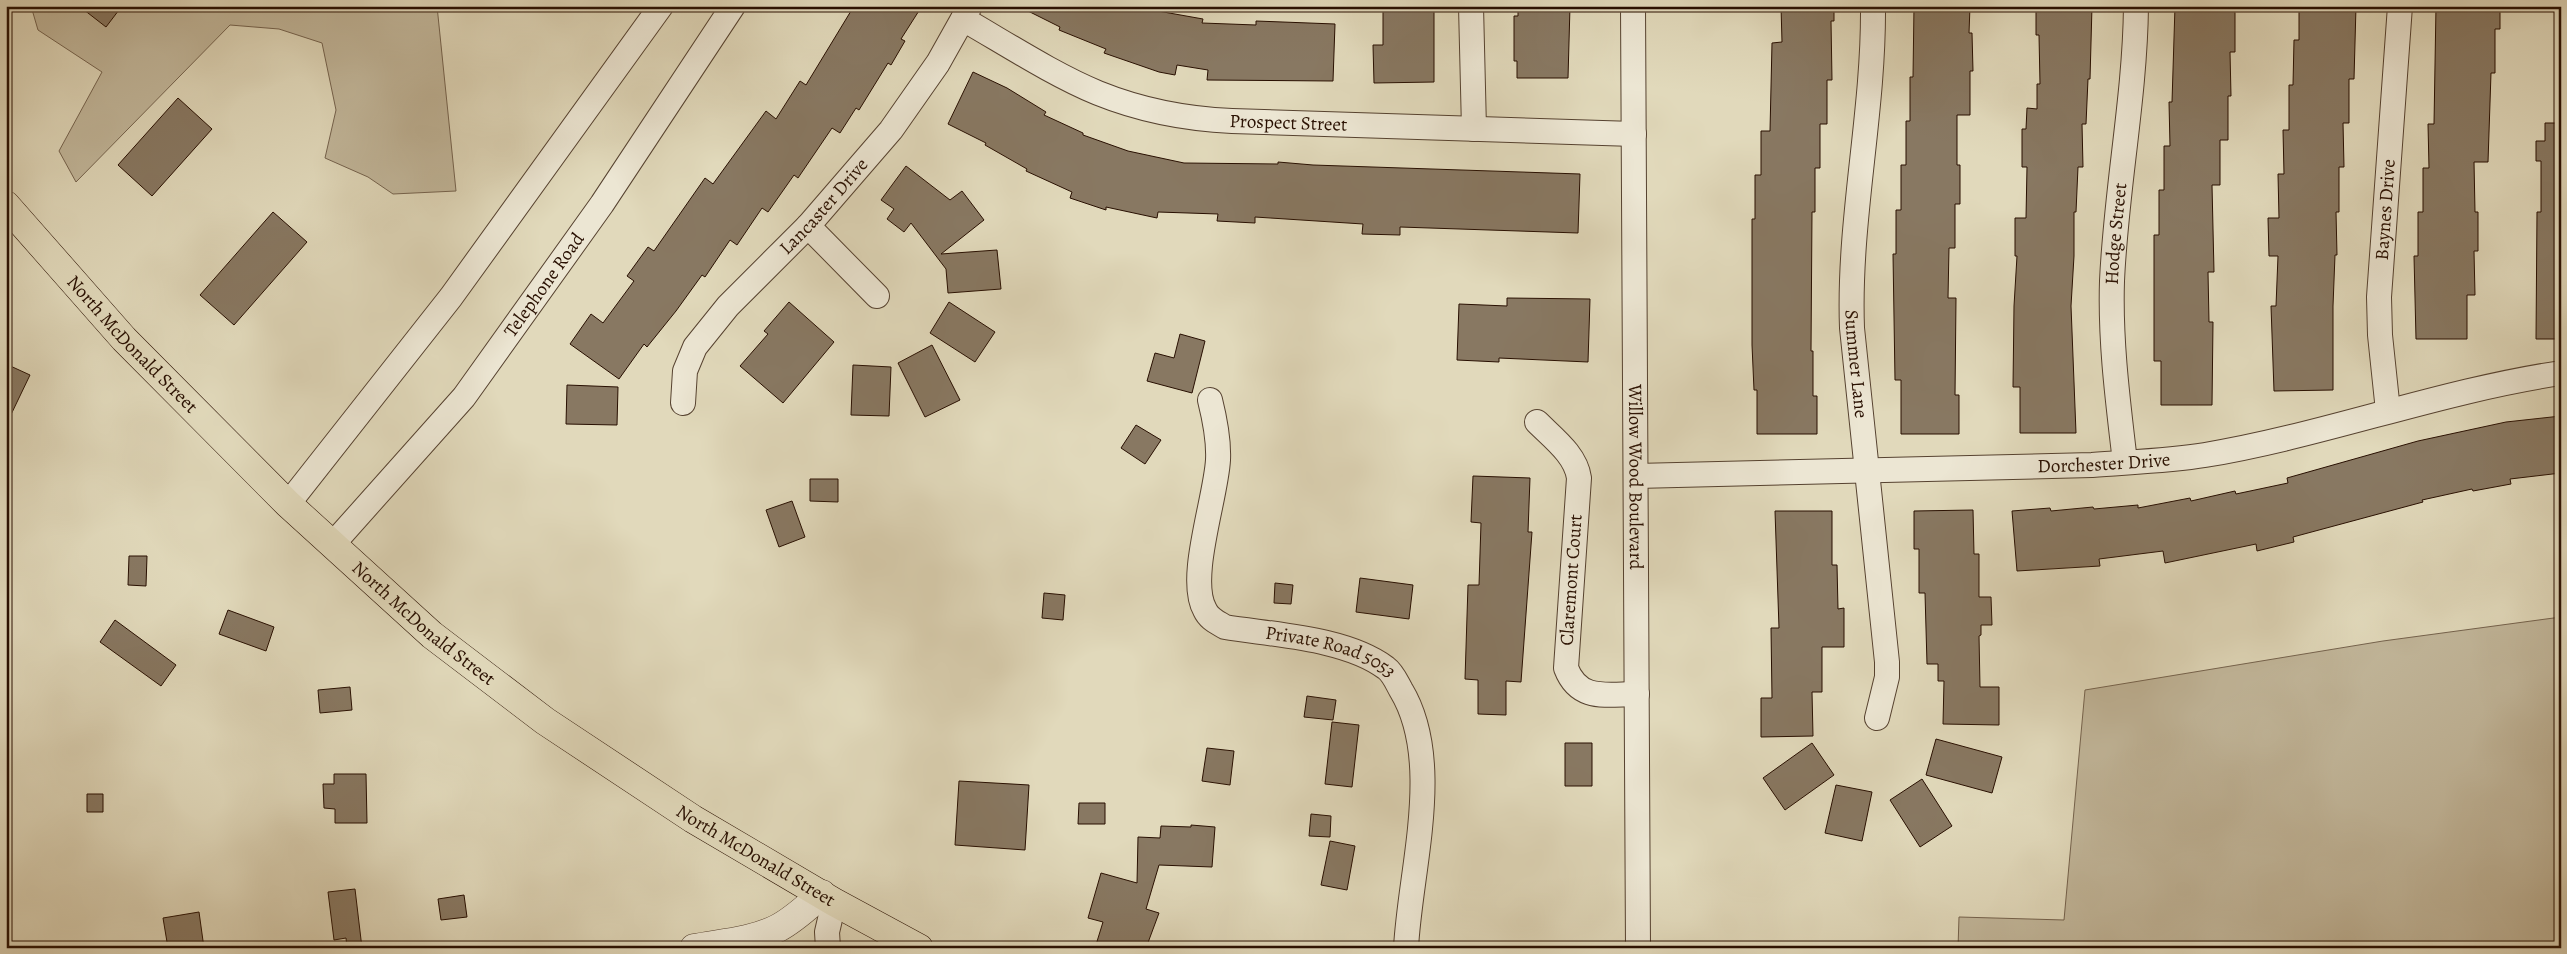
<svg xmlns="http://www.w3.org/2000/svg" width="2567" height="954" font-family="Alegreya,serif">
	<style>
		.green { fill: #c2b79b; stroke: #75634e }
		.building { fill: #887862; stroke: #280f01 }
		.lines { fill: none; stroke-linecap: round; stroke-linejoin: round }
		.minor-casing { stroke: #564230; stroke-width: 26 }
		.tertiary-casing { stroke: #564230; stroke-width: 29 }
		.primary-casing { stroke: #280f01; stroke-width: 29 }
		.minor { stroke: #ece6d3; stroke-width: 24 }
		.tertiary { stroke: #ece6d3; stroke-width: 28 }
		.primary { stroke: #e1d9bb; stroke-width: 28 }
		.labels { text-anchor: middle; dominant-baseline: central; stroke-width: 4.5; stroke-linejoin: round; paint-order: stroke }
		.street-label { font-size: 19px; fill: #280f01; stroke: #ece6d3 }
	</style>
	<rect width="100%" height="100%" fill="#e1d9bb"/>
	<filter id="stains"><feTurbulence type="fractalNoise" baseFrequency=".004" numOctaves="4"/><feColorMatrix values="0 0 0 0 .2 0 0 0 0 .09 0 0 0 0 .02 0 0 0 .5 -.17"/></filter>
	<radialGradient id="worn" r=".72"><stop offset=".6" stop-color="#630" stop-opacity="0"/><stop offset="1" stop-color="#630" stop-opacity=".3"/></radialGradient>
	<!-- green -->
	<path class="green" d="M31 6H437L456 191 393 194 368 177 325 158 336 110 322 43 279 29 230 25 76 182 59 151 102 72 38 30Z
		M2561 617V948H1958L1959 917 2064 920 2085 690 2383 641Z"/>
	<!-- building -->
	<path class="building" d="M79 6H122L106 27Z
		M854 6H922L901 39 905 41 891 65 888 63 859 110 856 108 840 133 832 128 798 178 794 175 768 212 762 208 737 245 730 240 705 277 702 275 676 311 647 347 644 344 619 379 570 344 591 314 603 323 634 281 627 276 648 247 654 251 705 178 713 184 766 111 776 119 800 81 806 85Z
		M1018 6H1160L1158 11 1203 19 1202 23 1256 25V21L1335 24 1333 81 1207 80 1208 70 1177 65 1175 75 1159 72 1104 53 1106 49 1059 30 1060 27Z
		M1383 6H1434V82L1374 83 1373 45H1383Z
		M1518 6H1570L1568 78H1517V61H1514V16H1518Z
		M1781 6H1834V21H1831L1832 80H1827V124H1820V168H1815V212H1812L1811 351H1813V396H1817V434H1757V390H1754L1752 345V219H1755V175H1761V131H1770L1772 43 1782 42Z
		M1914 6H1970L1969 33H1972L1973 71H1970V115H1957V165H1960V204H1955V248H1949L1948 298H1956L1955 395H1959V434H1901V380H1895L1893 254H1896V210H1901V165H1906V121H1910V77H1913Z
		M2036 6H2092L2090 79H2088L2086 124H2082L2083 167H2078L2076 212H2074V256L2071 306 2076 433H2020V387H2013L2014 306 2017 256H2015V218H2026L2027 167H2022V129H2026L2027 108 2037 109V84H2040L2039 35H2036Z
		M2175 6H2234L2235 13V52H2230L2231 96H2228V140H2220V185H2212L2214 272H2208L2209 322H2213L2212 405H2161V361H2154V235H2159V190H2164V146H2170L2169 102H2172Z
		M2299 6H2356L2354 79H2349V123H2343L2344 167H2339V212H2336L2337 255H2335L2333 306V390L2274 391 2271 306H2276L2278 256H2269L2268 218H2279L2278 174H2284L2283 130H2289V85H2293L2294 40H2299Z
		M2436 6H2500V29H2495V73H2491L2488 162H2474L2475 212H2478V251H2474L2475 295H2467V339H2416L2414 256H2418V212H2423V168H2429L2428 124H2434Z
		M973 72 1007 88 1046 112 1044 115 1083 133V135L1128 151 1184 163 1278 164V162L1313 165 1580 174 1578 233 1400 227V235L1362 234 1363 224 1255 217V223L1217 221 1218 214 1158 212 1157 218 1106 207V210L1070 198 1072 192 1026 171 1027 169 985 145 986 143 948 124Z
		M178 98 212 129 152 196 118 165Z
		M2545 123H2561V339H2536L2537 212H2541V161H2536V141H2545Z
		M906 166 950 200 962 191 984 220 941 254 997 250 1001 289 948 293 946 269 911 223 904 232 887 219 894 209 881 200Z
		M273 212 307 242 234 325 200 295Z
		M1507 298 1590 299 1588 362 1499 358V362L1457 360 1459 304 1507 306Z
		M789 302 834 342 783 403 740 366 768 334 764 331Z
		M949 302 995 332 975 362 930 333Z
		M1180 334 1205 341 1192 393 1147 381 1155 353 1174 358Z
		M932 345 960 400 925 417 898 363Z
		M6 364 30 375 6 425Z
		M853 365 891 367 889 416 851 415Z
		M567 385 618 387 617 425 566 424Z
		M2561 416V473L2510 479 2511 484 2473 491 2472 489 2422 500 2423 502 2293 537 2294 542 2257 551 2256 544 2165 563 2163 551 2099 559 2100 566 2017 571 2012 511 2050 508 2051 511 2093 507 2094 509 2138 505V508L2190 498 2191 501 2235 491 2236 494 2288 483 2287 478 2418 441 2506 422Z
		M1136 425 1161 440 1145 464 1121 448Z
		M1473 476 1530 478 1528 532H1532L1521 682 1506 681V715L1478 714V680L1465 679 1468 585H1479L1481 523 1471 522Z
		M810 479H838V502L810 501Z
		M792 501 805 537 779 547 766 510Z
		M1973 510 1974 554H1979V597H1991L1992 625H1981V635L1979 636 1980 687H1999V725L1943 724 1944 681H1938V664H1927L1925 593H1919V549H1914V511Z
		M1775 511H1832V565H1837L1838 609 1844 608V647H1822V692H1812L1813 736 1761 737V698H1772L1771 628H1779Z
		M129 556H147L146 586 128 585Z
		M1360 578 1413 585 1409 619 1356 612Z
		M1275 583 1293 585 1291 604 1274 603Z
		M1044 593 1065 595 1063 620 1042 618Z
		M228 610 274 627 266 651 219 634Z
		M115 620 176 665 161 686 100 642Z
		M350 687 352 710 320 713 318 690Z
		M1307 696 1336 700 1333 720 1304 717Z
		M1332 722 1359 725 1352 787 1325 784Z
		M1936 739 2002 757 1992 793 1926 775Z
		M1565 743H1592V786H1565Z
		M1812 743 1834 775 1785 810 1763 778Z
		M1207 748 1234 751 1230 785 1202 781Z
		M334 774H366L367 823H335V809L324 808 323 784H334Z
		M1922 779 1952 826 1920 847 1890 800Z
		M959 781 1029 785 1025 850 955 845Z
		M1836 785 1872 792 1862 841 1825 833Z
		M87 794H103V812H87Z
		M1079 803H1105V824H1078Z
		M1311 814 1331 816 1330 837 1309 836Z
		M1191 825 1215 827 1212 867 1159 865 1146 909 1159 913 1146 948H1095L1103 922 1088 918 1101 873 1137 883 1138 837 1160 838 1161 826 1191 827Z
		M1330 841 1355 846 1347 890 1321 885Z
		M355 889 362 948H347L346 938 334 940 328 892Z
		M464 895 467 917 441 920 438 899Z
		M199 912 204 948H168L163 918Z"/>
	<g class="lines">
		<defs>
			<g id="minor">
				<path d="M1471 6 1474 129"/>
				<path id="s1" d="M1633 6 1638 948"/>
				<path id="s2" d="M1873 6C1874 114 1848 220 1852 328L1887 662V677L1877 718"/>
				<path id="s3" d="M963 19C1005 43 1054 75 1098 93 1140 110 1187 119 1232 121L1634 134"/>
				<path d="M808 226 877 296"/>
				<path id="s4" d="M1210 400C1215 420 1219 440 1218 460 1216 498 1187 579 1205 610 1209 619 1217 622 1225 627 1274 635 1346 638 1386 668 1393 673 1397 683 1401 690 1444 761 1410 869 1406 948"/>
				<path id="s5" d="M683 403 685 371 695 347 728 306 808 226 891 130 938 63 970 6"/>
				<path id="s6" d="M2388 411 2380 335 2379 297 2400 6"/>
				<path d="M1537 422C1553 438 1576 455 1579 478L1566 668C1579 702 1607 694 1637 694"/>
				<path id="s7" d="M2125 462C2118 402 2110 342 2112 281 2116 189 2135 98 2136 6"/>
				<path id="s8" d="M1636 476 2092 465C2130 462 2168 461 2205 455 2325 435 2440 391 2561 373"/>
				<path d="M288 504 451 297 661 6"/>
				<path id="s9" d="M332 545 464 397 602 204 733 6"/>
				<path d="M828 948 827 932 834 902"/>
			</g>
			<path id="tertiary" d="M694 948C721 943 753 941 778 928 795 919 808 906 822 894"/>
			<g id="primary">
				<path id="s10" d="M6 205 124 339 288 504 432 635 545 721 693 819 834 902 919 948"/>
			</g>
		</defs>
		<!-- minor casing -->
		<use href="#minor" class="minor-casing"/>
		<!-- tertiary casing -->
		<use href="#tertiary" class="tertiary-casing"/>
		<!-- primary casing -->
		<use href="#primary" class="primary-casing"/>
		<!-- minor -->
		<use href="#minor" class="minor"/>
		<!-- tertiary -->
		<use href="#tertiary" class="tertiary"/>
		<!-- primary -->
		<use href="#primary" class="primary"/>
	</g>
	<g class="labels">
		<!-- street labels -->
		<g class="street-label">
			<text stroke="none"><textPath href="#s3" startOffset="348">Prospect Street</textPath></text>
			<text stroke="none"><textPath href="#s5" startOffset="249">Lancaster Drive</textPath></text>
			<text stroke="none"><textPath href="#s6" startOffset="202">Baynes Drive</textPath></text>
			<text stroke="none"><textPath href="#s7" startOffset="229">Hodge Street</textPath></text>
			<text stroke="none"><textPath href="#s9" startOffset="336">Telephone Road</textPath></text>
			<text stroke="none"><textPath href="#s10" startOffset="188">North McDonald Street</textPath></text>
			<text stroke="none"><textPath href="#s2" startOffset="359">Summer Lane</textPath></text>
			<text stroke="none"><textPath href="#s8" startOffset="468">Dorchester Drive</textPath></text>
			<text stroke="none"><textPath href="#s1" startOffset="471">Willow Wood Boulevard</textPath></text>
			<text transform="translate(1571 580) rotate(-86)">Claremont Court</text>
			<text stroke="none"><textPath href="#s10" startOffset="592">North McDonald Street</textPath></text>
			<text stroke="none"><textPath href="#s4" startOffset="349">Private Road 5053</textPath></text>
			<text stroke="none"><textPath href="#s10" startOffset="998">North McDonald Street</textPath></text>
		</g>
	</g>
	<!-- margin -->
	<rect width="2567" height="954" fill="none" stroke="#e1d9bb" stroke-width="25"/>
	<rect x="8" y="8" width="2552" height="939" fill="none" stroke="#280f01" stroke-width="2.5"/>
	<rect x="12" y="12" width="2542" height="929" fill="none" stroke="#280f01"/>
	<rect width="100%" height="100%" filter="url(#stains)"/>
	<rect width="100%" height="100%" fill="url(#worn)"/>
</svg>
